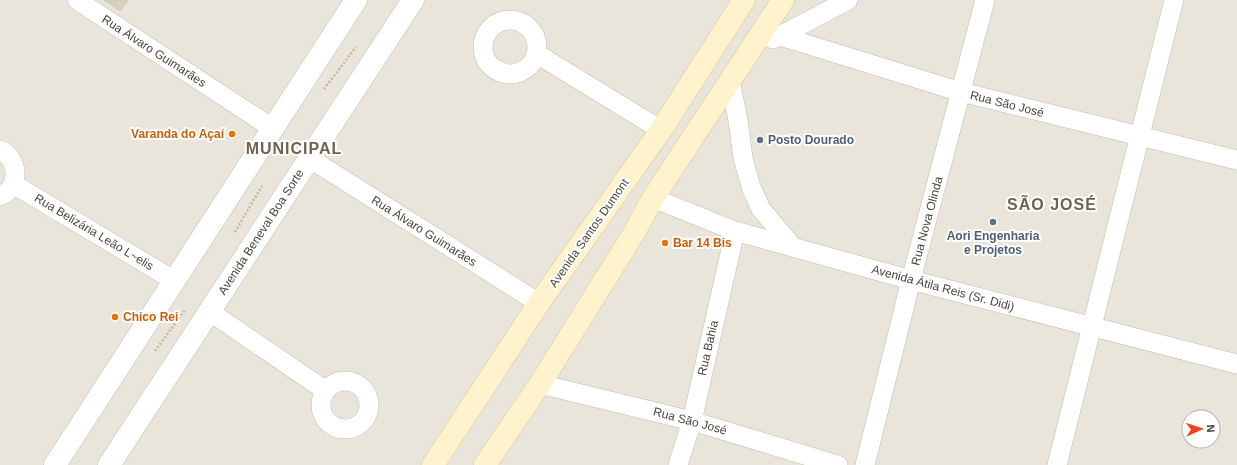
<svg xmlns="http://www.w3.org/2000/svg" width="1237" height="465" font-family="Arial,sans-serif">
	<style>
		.residential { fill: #eae5da; fill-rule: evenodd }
		.building { fill: #d8cfc1; stroke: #d3c7b4 }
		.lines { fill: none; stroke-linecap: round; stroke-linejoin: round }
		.minor-casing { stroke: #c2bbae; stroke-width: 20 }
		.tertiary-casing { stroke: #c2bbae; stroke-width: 23 }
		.secondary-casing { stroke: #d6c79b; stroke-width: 23 }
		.path { stroke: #c4b79f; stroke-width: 2.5; stroke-dasharray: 2 2; stroke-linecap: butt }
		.minor { stroke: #fff; stroke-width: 19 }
		.tertiary { stroke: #fff; stroke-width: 22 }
		.secondary { stroke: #fff3cd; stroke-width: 22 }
		.food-dot { fill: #e8710a; stroke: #fff; stroke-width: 1.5 }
		.service-dot { fill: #5c6f8a; stroke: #fff; stroke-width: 1.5 }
		.labels { text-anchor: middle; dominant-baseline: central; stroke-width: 4; stroke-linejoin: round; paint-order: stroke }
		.street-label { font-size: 12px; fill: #4b4439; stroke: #fff }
		.food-label { font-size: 12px; font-weight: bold; fill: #c56008; stroke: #fff; text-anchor: start }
		.service-label { font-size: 12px; font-weight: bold; fill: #4e5e75; stroke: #fff; text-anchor: start }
		.district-label { font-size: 16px; font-weight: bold; letter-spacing: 1px; fill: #6e6250; stroke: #fff }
	</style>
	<rect width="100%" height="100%" fill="#f6f3ec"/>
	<!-- residential -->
	<path class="residential" d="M0 0H1237V465H0ZM1189 417H1213V441H1189Z"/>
	<!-- building -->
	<path class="building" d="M104 0H128L120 11Z"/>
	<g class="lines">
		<defs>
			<path id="minor" d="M77 0 272 128
				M483 47a27 27 0 1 1 54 0a27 27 0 1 1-54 0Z
				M780 36 961 92 1237 160
				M773 39 780 36 848 0
				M537 54 661 130
				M730 81 738 120 743 158 751 187 761 209 793 247
				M0 150C20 159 20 188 0 196
				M309 158 539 303
				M13 184 175 281
				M653 198 735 231 911 280 1237 364
				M209 311 326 391
				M321 405a24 24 0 1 1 48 0a24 24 0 1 1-48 0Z
				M540 384 692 421 838 465
				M678 465 692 421 735 231
				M865 465 911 280 985 0
				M1057 465 1174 0"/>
			<path id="tertiary" d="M55 465 356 0
				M109 465 413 0"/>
			<path id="secondary" d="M433 465 539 303 661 130 744 0
				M485 465 540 384 634 233 653 198 783 0"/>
		</defs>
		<!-- minor casing -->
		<use href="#minor" class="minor-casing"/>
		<!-- tertiary casing -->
		<use href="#tertiary" class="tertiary-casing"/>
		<!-- secondary casing -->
		<use href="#secondary" class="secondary-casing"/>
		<!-- path -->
		<path class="path" d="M324 89 356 47
			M235 232 262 186
			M155 351 185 310"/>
		<!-- minor -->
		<use href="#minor" class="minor"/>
		<!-- tertiary -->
		<use href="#tertiary" class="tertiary"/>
		<!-- secondary -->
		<use href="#secondary" class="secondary"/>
	</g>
	<!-- markers -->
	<g class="food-dot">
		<circle cx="232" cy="134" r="4"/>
		<circle cx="665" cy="243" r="4"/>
		<circle cx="115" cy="317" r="4"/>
	</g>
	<g class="service-dot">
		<circle cx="760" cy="140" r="4"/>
		<circle cx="993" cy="222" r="4"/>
	</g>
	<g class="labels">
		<!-- street labels -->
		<g class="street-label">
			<text transform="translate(154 51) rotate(33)">Rua Álvaro Guimarães</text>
			<text transform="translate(1007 104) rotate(14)">Rua São José</text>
			<text transform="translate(927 221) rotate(-75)">Rua Nova Olinda</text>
			<text transform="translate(424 231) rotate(32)">Rua Álvaro Guimarães</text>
			<text transform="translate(94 232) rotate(31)">Rua Belizária Leão L~elis</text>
			<text transform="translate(261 232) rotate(-57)">Avenida Beneval Boa Sorte</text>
			<text transform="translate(589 233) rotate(-55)">Avenida Santos Dumont</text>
			<text transform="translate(943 288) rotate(15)">Avenida Átila Reis (Sr. Didi)</text>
			<text transform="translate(708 348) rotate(-77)">Rua Bahia</text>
			<text transform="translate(690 421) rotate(15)">Rua São José</text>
		</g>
		<!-- food labels -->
		<g class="food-label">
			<text x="224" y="134" text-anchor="end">Varanda do Açaí</text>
			<text x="673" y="243">Bar 14 Bis</text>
			<text x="123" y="317">Chico Rei</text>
		</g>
		<!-- service labels -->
		<g class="service-label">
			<text x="768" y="140">Posto Dourado</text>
			<text x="993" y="236" text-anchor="middle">Aori Engenharia<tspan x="993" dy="14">e Projetos</tspan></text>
		</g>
		<!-- district labels -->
		<g class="district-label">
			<text x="294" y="148">MUNICIPAL</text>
			<text x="1052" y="204">SÃO JOSÉ</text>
		</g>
	</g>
	<!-- north arrow -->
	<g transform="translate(1201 429) rotate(87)"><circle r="19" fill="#ffffff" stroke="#b7b4b0"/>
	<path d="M0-3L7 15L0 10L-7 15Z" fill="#fc3f1d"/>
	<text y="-6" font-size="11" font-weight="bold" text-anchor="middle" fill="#4b4439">N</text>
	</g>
</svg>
